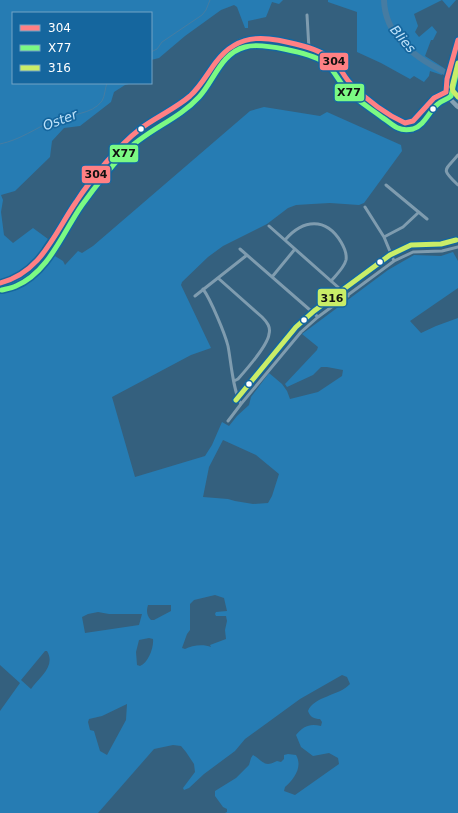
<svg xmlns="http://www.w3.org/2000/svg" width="458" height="813" font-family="'DejaVu Sans',sans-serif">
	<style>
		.green { fill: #267cb3; fill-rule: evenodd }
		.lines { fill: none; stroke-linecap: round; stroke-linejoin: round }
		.stream { stroke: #467ca2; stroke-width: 1 }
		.river { stroke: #467ca2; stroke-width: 6 }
		.minor { stroke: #7f9caf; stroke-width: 3 }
		.secondary { stroke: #86a1b4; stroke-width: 4.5 }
		.bus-1-casing { stroke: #15669e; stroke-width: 8 }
		.bus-2-casing { stroke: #15669e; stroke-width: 8 }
		.bus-3-casing { stroke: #15669e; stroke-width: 8 }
		.bus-1 { stroke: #ff8084; stroke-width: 5 }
		.bus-2 { stroke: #7bfa83; stroke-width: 5 }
		.bus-3 { stroke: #c9ed68; stroke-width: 5 }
		.bus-dot { fill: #fff; stroke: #15669e; stroke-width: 1.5 }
		.labels { text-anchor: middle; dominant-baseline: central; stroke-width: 3.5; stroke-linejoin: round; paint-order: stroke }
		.water-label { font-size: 13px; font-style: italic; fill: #bde2fa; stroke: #15669e }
		.line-badge { stroke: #15669e; stroke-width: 1.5 }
		.pale-badge-label { font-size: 11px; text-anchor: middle; font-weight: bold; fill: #111 }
	</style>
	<rect width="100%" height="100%" fill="#34607e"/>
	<!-- green -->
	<path class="green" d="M0 0H283L279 4 272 2 266 17 248 21V28H245L237 7 234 5 221 10 185 36 159 58 151 60V13H13V83H133L125 85 114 92 111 102 80 126 64 128 52 141 50 157 15 191 1 195 3 200 1 212 4 235 13 243 33 228 48 239 42 248 63 261 65 265 78 251 82 253 93 246 250 111 264 107 320 116 327 112 401 145 402 151 364 203 359 205 330 203 312 204 296 205 288 208 267 224 223 246 208 257 182 282 181 285 211 348 191 355 112 397 135 477 205 456 212 445 222 422 229 426 237 416 249 405 251 397 269 373 282 384 287 391 290 399 318 392 342 376 343 370 327 367H321L313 375 287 387 285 384 317 350 318 347 302 334 388 270 414 255 441 256 453 252 458 261V288L410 321 421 333 436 326 458 318V813H225L227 812V809L223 807 215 796V791L236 778 249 765 251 758 253 755C263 761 264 768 277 761L281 762 284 759V755L288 754 296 755C303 767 294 779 285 787L284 791 295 795 339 764 338 758 329 753 313 756 301 747 296 735C303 726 310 723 321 726L322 722 320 719C314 719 310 717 308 711 314 696 339 696 350 684L347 677 342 675 300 699 245 739 235 751 204 774 189 788 184 790 183 788 195 772 194 764 186 752 181 746 173 745 154 749 98 813H0V711L20 683 0 665ZM223 440 256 455 279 474 272 496 268 503 253 504 235 501 228 499 203 497 209 467ZM215 595 224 598 227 611 216 612 215 614 216 616H226L227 621 225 630 226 639 210 645 211 647C204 644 192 645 185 649L182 648 187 634 190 630V604L194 600ZM148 605H171V611L154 620H151C147 616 146 611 148 605ZM98 612 109 614H142L139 625 85 633 82 617 88 614ZM149 638 153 639C154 648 148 663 140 666L137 665 136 652 139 640ZM45 651H47C56 666 40 677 31 689L21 680ZM127 704 126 720 107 755 100 751 94 731 90 730 88 722 89 719 102 716Z
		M328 0H456L449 8 442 0 414 14 418 26 415 32 419 37 432 26 437 32 433 40H431L425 56 444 68 442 75 430 71 429 76 424 82 414 76 410 79 381 63 357 52V12L328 2Z
		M453 72 458 74V98L455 99C448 90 450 82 453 72Z"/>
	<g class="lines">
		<!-- stream -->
		<path class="stream" d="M151 52 157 49 162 42 202 15 206 10 210 0
			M0 144C20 140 36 128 54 120 69 114 92 115 102 101 105 96 105 88 107 83"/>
		<!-- river -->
		<path class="river" d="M384 0C385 41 424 64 458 78"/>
		<!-- minor -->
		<path class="minor" d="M307 15 309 49
			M458 155C445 171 440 168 458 185
			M386 185 427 219
			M365 207 384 237 394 261
			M269 226 348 296
			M384 237 403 227 419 212
			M285 240C303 219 326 217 341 242 344 247 347 254 346 260 344 268 336 275 331 281
			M240 249 318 317
			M272 277 295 249
			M218 278 262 317C267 322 271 327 269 334 268 345 246 370 238 379L234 381
			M203 289C211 300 225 334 228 346 231 361 233 392 241 404
			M195 296 247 255
			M228 421 241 404 301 332 318 317 394 261 413 252 442 251 458 247"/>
		<!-- secondary -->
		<path class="secondary" d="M458 40C455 53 442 80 446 93 448 98 454 103 458 107
			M0 283C36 281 58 228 76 202 83 192 91 183 98 174 113 156 127 137 147 124 162 114 179 107 192 94 199 88 204 80 209 72 227 44 241 33 276 40 291 43 315 48 328 56 337 62 341 71 347 80 354 89 394 120 405 123L413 121 434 98 446 92"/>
		<defs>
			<path id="bus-1" d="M446 92 447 79 458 40
				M0 283C41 273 54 234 76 202 91 179 118 146 140 129 156 117 175 109 190 96 201 86 207 74 216 62 240 30 269 37 303 46 317 50 330 55 339 67 343 73 346 79 351 84 366 99 385 114 405 123L413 121 434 98 446 92"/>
			<path id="bus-2" d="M2 290C6 289 12 288 16 286 49 272 63 232 82 205 95 187 109 169 124 153 146 130 178 120 199 97 214 81 221 53 245 47 261 42 310 53 324 62 333 68 338 80 345 88 356 100 370 108 383 118 388 121 393 126 398 128 402 130 408 130 413 129 425 125 429 111 438 104 442 100 447 100 451 96L458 66"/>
			<path id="bus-3" d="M458 63 452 87 453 91 458 97
				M236 400 296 327 314 311 390 255 411 245 441 244 456 240"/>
		</defs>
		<!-- bus-1 casing -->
		<use href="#bus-1" class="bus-1-casing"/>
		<!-- bus-2 casing -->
		<use href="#bus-2" class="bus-2-casing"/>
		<!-- bus-3 casing -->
		<use href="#bus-3" class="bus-3-casing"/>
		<!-- bus-1 -->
		<use href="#bus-1" class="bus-1"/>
		<!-- bus-2 -->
		<use href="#bus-2" class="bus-2"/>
		<!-- bus-3 -->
		<use href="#bus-3" class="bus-3"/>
	</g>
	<!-- markers -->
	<g class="bus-dot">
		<circle cx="433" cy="109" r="3.5"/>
		<circle cx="141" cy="129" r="3.5"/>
		<circle cx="380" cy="262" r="3.5"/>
		<circle cx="304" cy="320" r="3.5"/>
		<circle cx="249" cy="384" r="3.5"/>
	</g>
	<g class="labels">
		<!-- water labels -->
		<g class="water-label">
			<text transform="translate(403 39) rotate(50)">Blies</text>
			<text transform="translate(60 120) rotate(-21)">Oster</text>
		</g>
	</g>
	<g class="line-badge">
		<rect x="319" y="52" width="30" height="19" rx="4" fill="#ff8084"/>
		<rect x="334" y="83" width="31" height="19" rx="4" fill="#7bfa83"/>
		<rect x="109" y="144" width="30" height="19" rx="4" fill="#7bfa83"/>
		<rect x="81" y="165" width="30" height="19" rx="4" fill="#ff8084"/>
		<rect x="317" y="288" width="30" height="19" rx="4" fill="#c9ed68"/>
	</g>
	<g class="pale-badge-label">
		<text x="334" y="65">304</text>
		<text x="349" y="96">X77</text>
		<text x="124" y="157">X77</text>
		<text x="96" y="178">304</text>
		<text x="332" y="302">316</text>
	</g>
	<!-- legend -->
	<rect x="12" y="12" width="140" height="72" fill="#15669e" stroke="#73a3c5"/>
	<rect x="20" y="25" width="20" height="6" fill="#ff8084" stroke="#73a3c5"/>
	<text x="48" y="32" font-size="12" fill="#ffffff">304</text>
	<rect x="20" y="45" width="20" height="6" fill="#7bfa83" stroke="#73a3c5"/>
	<text x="48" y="52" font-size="12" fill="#ffffff">X77</text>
	<rect x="20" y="65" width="20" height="6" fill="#c9ed68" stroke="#73a3c5"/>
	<text x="48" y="72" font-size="12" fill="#ffffff">316</text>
</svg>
